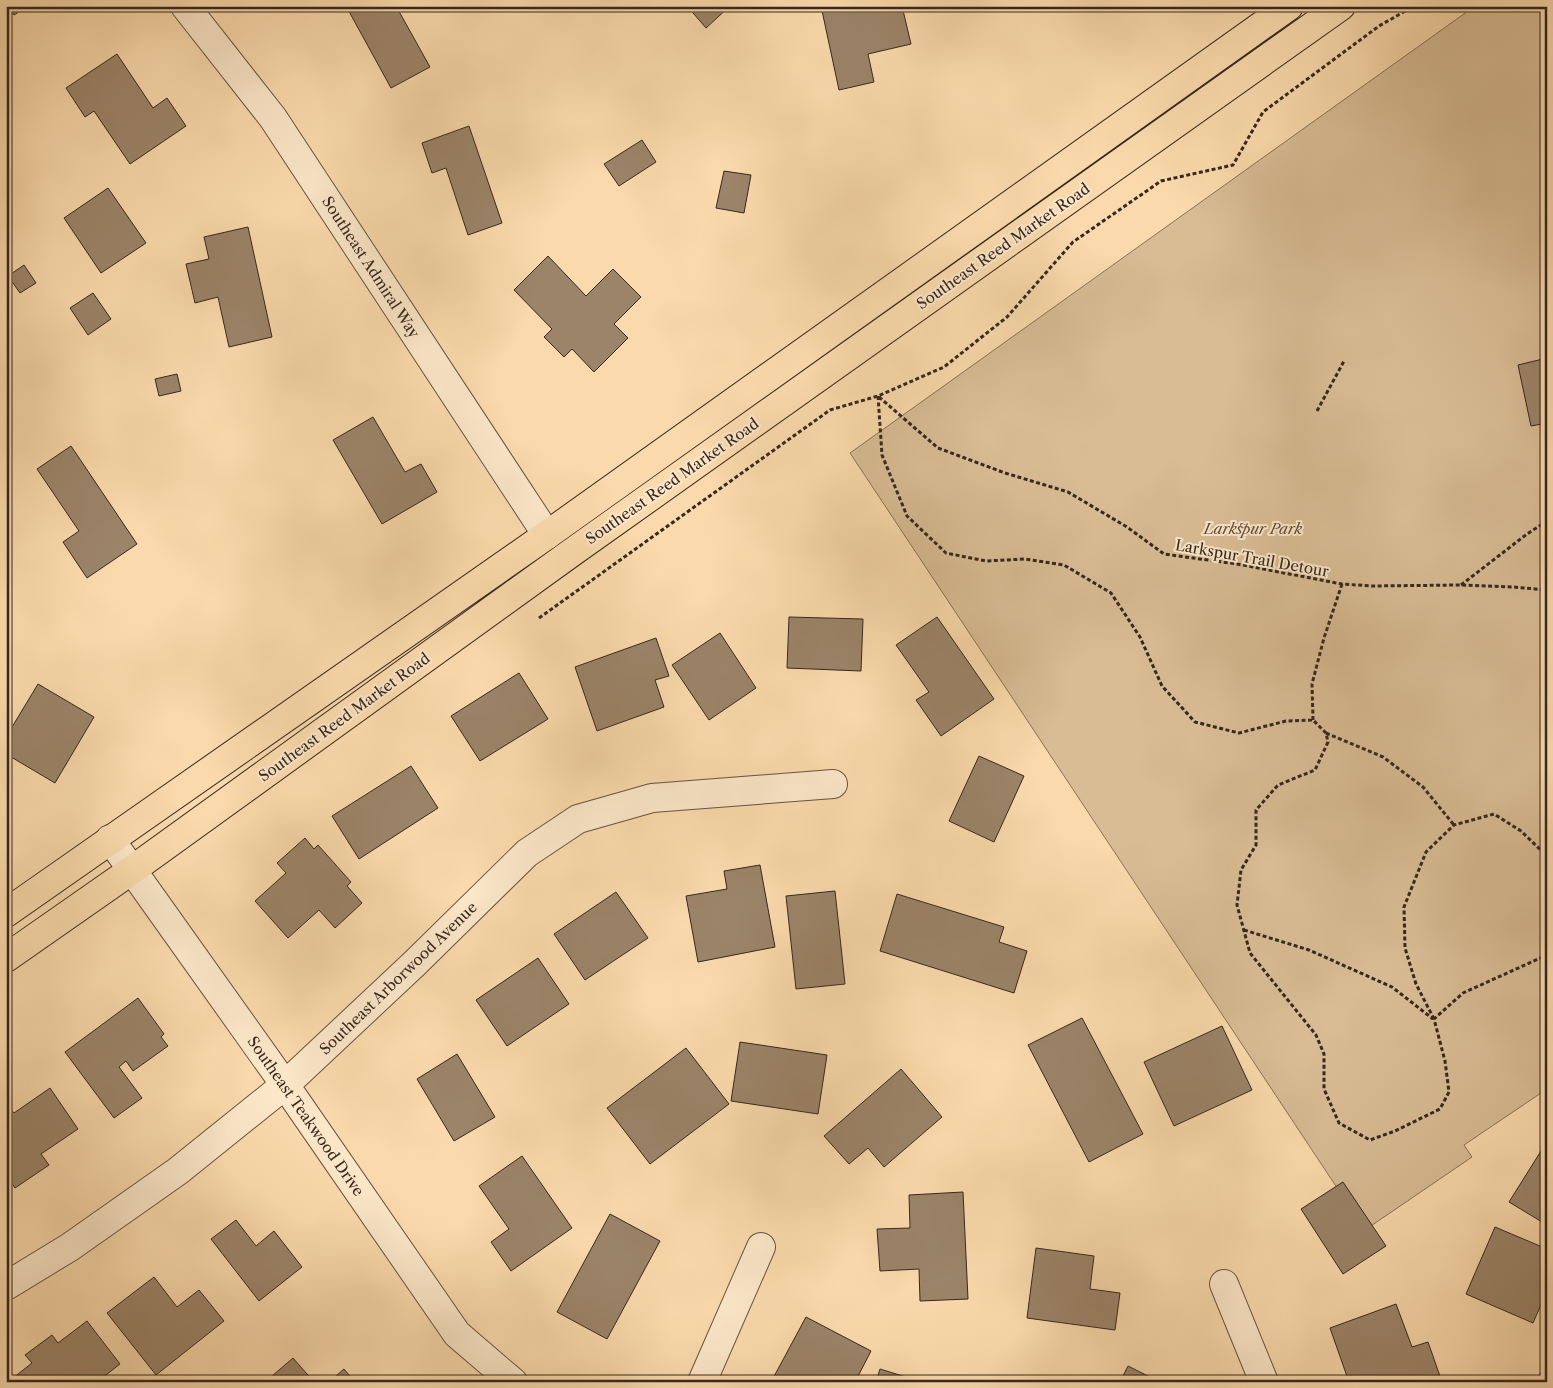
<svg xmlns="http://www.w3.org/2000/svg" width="1553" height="1388" font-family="'Libre Caslon Text',serif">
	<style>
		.green { fill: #d9bc94; stroke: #88725a }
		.building { fill: #9c8469; stroke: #362720 }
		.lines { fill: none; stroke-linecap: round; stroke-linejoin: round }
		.minor-casing { stroke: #675443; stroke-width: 30 }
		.primary-casing { stroke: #362720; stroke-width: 30 }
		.path { stroke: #362720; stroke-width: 3; stroke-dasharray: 4 2.5; stroke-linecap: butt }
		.minor { stroke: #fce7c9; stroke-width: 28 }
		.primary { stroke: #fadaac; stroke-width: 28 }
		.labels { text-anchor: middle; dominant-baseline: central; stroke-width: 4; stroke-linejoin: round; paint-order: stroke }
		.street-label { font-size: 15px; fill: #362720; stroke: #fce7c9 }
		.park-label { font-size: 15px; font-style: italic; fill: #5f4c3d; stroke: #fce7c9 }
	</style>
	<rect width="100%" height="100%" fill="#fadaac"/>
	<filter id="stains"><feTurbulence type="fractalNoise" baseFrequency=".004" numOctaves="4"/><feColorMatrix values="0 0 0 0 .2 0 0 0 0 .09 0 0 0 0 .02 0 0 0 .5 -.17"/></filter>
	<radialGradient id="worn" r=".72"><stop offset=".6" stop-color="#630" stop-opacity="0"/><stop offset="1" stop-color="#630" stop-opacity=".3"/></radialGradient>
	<!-- green -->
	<path class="green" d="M1475 6H1547V1089L1464 1145 1472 1157 1365 1230 850 453Z"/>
	<!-- building -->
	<path class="building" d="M8 6H28L14 15Z
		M346 6H396L430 67 391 88Z
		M687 6H730L706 28Z
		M821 6H902L911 44 868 54 874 82 839 90Z
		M117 54 153 108 167 98 186 126 130 164 94 111 85 117 66 88Z
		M469 126 502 223 468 235 446 168 432 173 422 143Z
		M642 140 656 162 619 186 604 164Z
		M724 171 751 175 744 213 716 208Z
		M108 188 146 243 101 273 64 218Z
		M248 227 272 337 229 347 218 297 195 303 186 264 209 259 204 237Z
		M548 256 586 296 613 269 641 297 614 324 628 338 594 372 572 349 564 357 544 337 552 329 514 290Z
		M24 265 36 283 20 293 8 276Z
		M93 293 111 319 88 335 70 308Z
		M1547 358V423L1531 426 1518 365Z
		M177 374 181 391 159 396 155 379Z
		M373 417 405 472 421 464 437 492 382 524 333 440Z
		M71 446 137 544 87 578 63 542 79 531 37 469Z
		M789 617 863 619 861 671 787 668Z
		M937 617 994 699 941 736 916 700 929 692 896 645Z
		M720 633 756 688 709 720 672 665Z
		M656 638 669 676 655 680 664 707 597 731 575 667Z
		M519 673 548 719 480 761 451 716Z
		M38 684 94 717 55 783 6 754V737Z
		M979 756 1024 776 994 842 949 821Z
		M411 766 438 808 359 859 332 816Z
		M305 838 314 849 318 845 351 882 347 886 362 903 335 928 319 910 288 938 255 901 286 873 277 863Z
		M760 865 775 947 698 962 686 896 727 889 724 871Z
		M835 891 845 984 796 989 786 896Z
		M616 892 648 938 585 980 554 934Z
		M897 894 1004 927 999 942 1027 951 1014 993 880 951Z
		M538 958 569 1004 507 1046 476 1000Z
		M138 998 164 1034 161 1037 168 1046 133 1071 126 1061 119 1067 142 1098 114 1118 65 1052Z
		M1082 1018 1143 1134 1089 1162 1028 1045Z
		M1222 1026 1252 1090 1174 1126 1144 1062Z
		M740 1042 827 1055 818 1114 731 1101Z
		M686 1048 729 1104 650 1164 607 1108Z
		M457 1054 495 1117 454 1141 417 1079Z
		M901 1069 942 1117 884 1167 868 1148 849 1164 824 1136Z
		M50 1088 78 1129 41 1154 49 1165 15 1188 6 1175V1103L14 1113Z
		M1546 1143 1547 1144V1225L1509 1202Z
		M522 1156 572 1228 511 1271 491 1242 509 1229 479 1186Z
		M1343 1182 1386 1246 1343 1274 1301 1209Z
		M963 1192 968 1299 920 1301 919 1269 880 1271 877 1229 910 1228 909 1195Z
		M610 1214 660 1241 607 1339 557 1312Z
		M236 1220 256 1246 274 1231 302 1267 259 1301 211 1239Z
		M1495 1227 1547 1249V1291L1533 1323 1466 1294Z
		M1036 1248 1094 1256 1090 1289 1120 1293 1115 1330 1027 1318Z
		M154 1277 177 1307 199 1290 224 1321 156 1375 107 1313Z
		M1396 1304 1412 1347 1428 1342 1442 1382H1349L1330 1328Z
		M806 1317 871 1351 855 1382H771Z
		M87 1321 120 1364 97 1382H8L32 1363 25 1355 52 1335 58 1343Z
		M293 1358 314 1382H265Z
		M1547 1364V1382H1535Z
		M1128 1366 1160 1382H1120Z
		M344 1369 355 1382H329Z
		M880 1369 922 1382H876Z"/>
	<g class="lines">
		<defs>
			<path id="minor" d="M185 6 273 118 547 535
				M110 839 285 1085 457 1334 513 1382
				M1224 1284 1264 1382
				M6 1286 70 1247 178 1171 285 1085 414 964 527 853 578 819 652 798 833 784
				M702 1382 761 1247"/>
			<path id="primary" d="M6 913 547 535 1289 6
				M6 958 132 870 571 553 1341 6"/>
		</defs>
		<!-- minor casing -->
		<use href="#minor" class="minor-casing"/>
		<!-- primary casing -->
		<use href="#primary" class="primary-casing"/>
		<!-- path -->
		<path class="path" d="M878 396 882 455 907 516 946 553 986 561 1025 559 1064 565 1111 593 1140 637 1162 686 1195 722 1239 733 1286 721 1313 720 1326 733 1328 742 1315 770 1278 785 1256 810V845L1241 870 1237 905 1250 953 1316 1035 1324 1054V1089L1339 1123 1370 1140 1395 1131 1440 1109 1449 1092 1445 1061 1434 1019 1463 993 1547 955
			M879 397 938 448 1005 473 1068 492 1127 527 1164 554 1237 564 1342 584 1373 586 1460 585 1513 587 1547 590
			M1317 411 1344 361
			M1461 585 1527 534 1547 521
			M539 618 830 410 878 396 944 367 1007 317 1073 242 1161 181 1233 165 1263 112 1379 26 1414 6
			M1313 720 1312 684 1324 638 1342 584
			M1326 733 1383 757 1423 787 1454 825
			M1244 930 1309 950 1392 987 1433 1019
			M1434 1019 1416 984 1405 948 1404 907 1426 852 1454 825 1494 814 1521 831 1547 856"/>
		<!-- minor -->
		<use href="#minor" class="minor"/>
		<!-- primary -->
		<use href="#primary" class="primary"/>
	</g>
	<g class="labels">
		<!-- street labels -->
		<g class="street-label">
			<text transform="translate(1003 246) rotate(-35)">Southeast Reed Market Road</text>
			<text transform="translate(371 267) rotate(57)">Southeast Admiral Way</text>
			<text transform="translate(672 481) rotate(-35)">Southeast Reed Market Road</text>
			<text transform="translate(1252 558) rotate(10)">Larkspur Trail Detour</text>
			<text transform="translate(344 717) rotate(-36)">Southeast Reed Market Road</text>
			<text transform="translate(398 978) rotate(-44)">Southeast Arborwood Avenue</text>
			<text transform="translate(306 1116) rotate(55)">Southeast Teakwood Drive</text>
		</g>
		<!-- park labels -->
		<g class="park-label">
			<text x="1253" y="528">Larkspur Park</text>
		</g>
	</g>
	<!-- margin -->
	<rect width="1553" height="1388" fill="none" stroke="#fadaac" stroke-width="25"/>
	<rect x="8" y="8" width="1538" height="1373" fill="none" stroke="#362720" stroke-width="2.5"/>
	<rect x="12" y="12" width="1528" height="1363" fill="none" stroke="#362720"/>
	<rect width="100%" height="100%" filter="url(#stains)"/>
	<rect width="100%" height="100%" fill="url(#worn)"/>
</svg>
